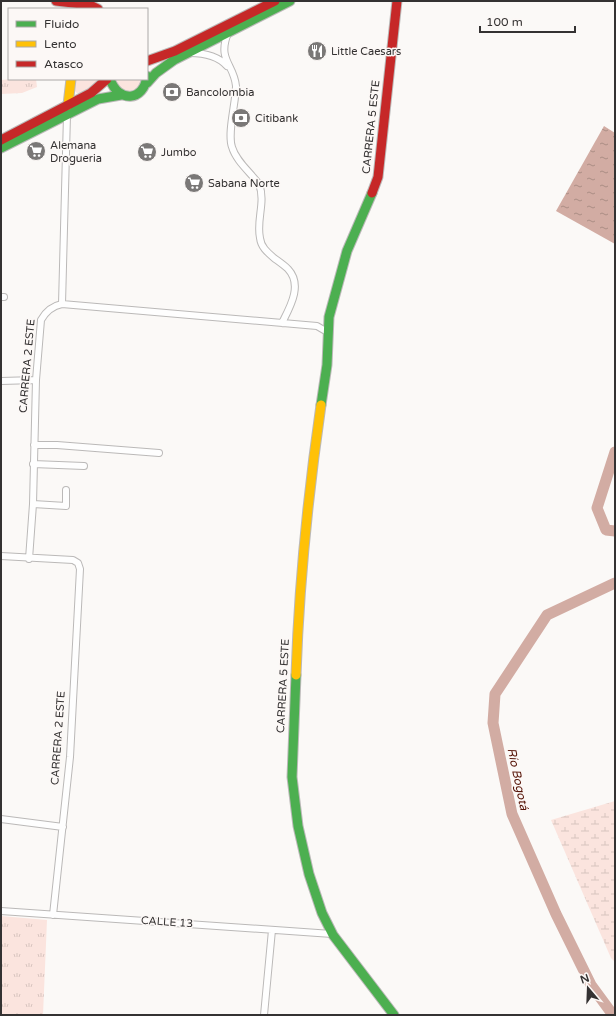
<svg xmlns="http://www.w3.org/2000/svg" width="616" height="1016" font-family="'Varela Round',sans-serif">
	<style>
		.grass { fill: #fbe4de }
		.wetland { fill: url(#wetland-marsh) }
		.park { fill: url(#park-tufts) }
		.water { fill: url(#water-ripples) }
		.lines { fill: none; stroke-linecap: round; stroke-linejoin: round }
		.river { stroke: #d2aca3; stroke-width: 11 }
		.street-casing { stroke: #bbb9b8; stroke-width: 8 }
		.fast-casing { stroke: #bbb9b8; stroke-width: 11 }
		.slow-casing { stroke: #bbb9b8; stroke-width: 11 }
		.jam-casing { stroke: #bbb9b8; stroke-width: 11 }
		.street { stroke: #fefefe; stroke-width: 6 }
		.fast { stroke: #4caf50; stroke-width: 9 }
		.slow { stroke: #ffc107; stroke-width: 9 }
		.jam { stroke: #c62828; stroke-width: 9 }
		.labels { text-anchor: middle; dominant-baseline: central; stroke-width: 3; stroke-linejoin: round; paint-order: stroke }
		.poi-label { font-size: 11px; fill: #343232; stroke: #fcf8f6; text-anchor: start }
		.street-label { font-size: 11px; fill: #343232; stroke: #fcf8f6 }
		.water-label { font-size: 12px; font-style: italic; fill: #551306; stroke: #fcf8f6 }
	</style>
	<defs>
		<pattern id="wetland-marsh" width="20" height="14" patternUnits="userSpaceOnUse"><rect width="20" height="14" fill="#fbe4de"/><path d="M1 5h8M5 5V1M11 12h8M15 12V8" fill="none" stroke="#d8c4bf"/></pattern>
		<pattern id="park-tufts" width="24" height="20" patternUnits="userSpaceOnUse"><rect width="24" height="20" fill="#fbe4de"/><path d="M3 7l-1-3M5 7V3M7 7l1-3M15 17l-1-3M17 17v-4M19 17l1-3" fill="none" stroke="#d8c4bf"/></pattern>
		<pattern id="water-ripples" width="26" height="14" patternUnits="userSpaceOnUse"><rect width="26" height="14" fill="#d2aca3"/><path d="M2 4q2-2 4 0t4 0M15 11q2-2 4 0t4 0" fill="none" stroke="#ab8d85"/></pattern>
	</defs>
	<rect width="100%" height="100%" fill="#fbf9f7"/>
	<!-- grass -->
	<path class="grass" d="M76 79H100L93 86 80 94 77 93 75 91Z
		M116 79H142C139 95 118 95 116 79Z"/>
	<!-- wetland -->
	<path class="wetland" d="M615 801V962L611 958 551 820Z"/>
	<!-- park -->
	<path class="park" d="M12 79H36L37 87 22 93 1 94V80Z
		M1 916 47 920 43 1015H1Z"/>
	<!-- water -->
	<path class="water" d="M604 126 615 133V244L556 211Z"/>
	<g class="lines">
		<!-- river -->
		<path class="river" d="M615 452 597 508 606 530 615 531
			M613 1015 591 985 556 914 512 814 493 723 495 694 547 615 615 583"/>
		<defs>
			<path id="street" d="M228 33C217 60 234 64 236 86 236 102 227 133 232 147 236 161 250 172 259 184 266 202 256 220 260 238 261 247 267 252 274 258 278 261 284 265 288 269 303 285 290 307 282 323
				M190 53C204 53 218 56 227 66
				M1 297H4
				M62 304 67 115
				M1 381 36 380
				M34 445H57L159 453
				M33 464 84 466
				M33 504 66 506V490
				M1 556 73 560 78 563 80 569 70 757 53 915
				M29 559 33 504 36 380 41 320C46 311 52 306 62 304L317 326 329 333
				M1 819 63 827
				M1 911 332 934
				M264 1015 272 930"/>
			<path id="fast" d="M110 79C118 103 144 102 147 76
				M147 83 156 73 174 60 290 1
				M1 148 98 99 121 95
				M321 405 327 365 329 317 347 251 372 193
				M296 675 292 777 298 826 309 874 322 913 333 935 394 1015"/>
			<path id="slow" d="M68 105 71 79
				M296 675C299 585 308 495 321 405"/>
			<path id="jam" d="M56 1 90 5 98 9
				M147 61 175 51 275 1
				M1 140 91 93 107 79
				M372 193 378 177 397 1"/>
		</defs>
		<!-- street casing -->
		<use href="#street" class="street-casing"/>
		<!-- fast casing -->
		<use href="#fast" class="fast-casing"/>
		<!-- slow casing -->
		<use href="#slow" class="slow-casing"/>
		<!-- jam casing -->
		<use href="#jam" class="jam-casing"/>
		<!-- street -->
		<use href="#street" class="street"/>
		<!-- fast -->
		<use href="#fast" class="fast"/>
		<!-- slow -->
		<use href="#slow" class="slow"/>
		<!-- jam -->
		<use href="#jam" class="jam"/>
	</g>
	<!-- icons -->
	<defs>
		<symbol id="restaurant-disc" viewBox="-11 -11 22 22"><circle r="9.5" fill="#7a7877" stroke="#fcf8f6"/><path d="M-5-6h1v4h1v-4h1v4h1v-4h1v5L-1.5 .5V6h-2V.5L-5-1ZM5-6V6H3V1.5H1.5Q1.5-4 5-6Z" fill="#fff"/></symbol>
		<symbol id="bank-disc" viewBox="-11 -11 22 22"><circle r="9.5" fill="#7a7877" stroke="#fcf8f6"/><path d="M-6-4H6V4H-6ZM0-2.3a2.3 2.3 0 1 0 0 4.6a2.3 2.3 0 1 0 0-4.6Z" fill="#fff"/></symbol>
		<symbol id="supermarket-disc" viewBox="-11 -11 22 22"><circle r="9.5" fill="#7a7877" stroke="#fcf8f6"/><path d="M-6-5.5h2.5l.6 2H6L4.5 2H-2.5L-4.4-4H-6ZM-1.5 3.2a1.3 1.3 0 1 0 .1 0ZM3 3.2a1.3 1.3 0 1 0 .1 0Z" fill="#fff"/></symbol>
	</defs>
	<g fill-rule="evenodd">
		<use href="#restaurant-disc" x="306" y="40" width="22" height="22"/>
		<use href="#bank-disc" x="161" y="81" width="22" height="22"/>
		<use href="#bank-disc" x="230" y="107" width="22" height="22"/>
		<use href="#supermarket-disc" x="25" y="140" width="22" height="22"/>
		<use href="#supermarket-disc" x="136" y="141" width="22" height="22"/>
		<use href="#supermarket-disc" x="183" y="172" width="22" height="22"/>
	</g>
	<g class="labels">
		<!-- poi labels -->
		<g class="poi-label">
			<text x="331" y="51">Little Caesars</text>
			<text x="186" y="92">Bancolombia</text>
			<text x="255" y="118">Citibank</text>
			<text x="50" y="145">Alemana<tspan x="50" dy="13">Drogueria</tspan></text>
			<text x="161" y="152">Jumbo</text>
			<text x="208" y="183">Sabana Norte</text>
		</g>
		<!-- street labels -->
		<g class="street-label">
			<text transform="translate(371 127) rotate(-84)">CARRERA 5 ESTE</text>
			<text transform="translate(27 366) rotate(-85)">CARRERA 2 ESTE</text>
			<text transform="translate(283 686) rotate(-87)">CARRERA 5 ESTE</text>
			<text transform="translate(58 738) rotate(-86)">CARRERA 2 ESTE</text>
			<text transform="translate(167 922) rotate(4)">CALLE 13</text>
		</g>
		<!-- water labels -->
		<g class="water-label">
			<text transform="translate(518 779) rotate(78)">Río Bogotá</text>
		</g>
	</g>
	<!-- border -->
	<rect width="616" height="1016" fill="none" stroke="#343232" stroke-width="4"/>
	<!-- legend -->
	<rect x="8" y="8" width="140" height="72" fill="#fcf8f6" stroke="#aca9a8"/>
	<rect x="16" y="21" width="20" height="6" fill="#4caf50" stroke="#aca9a8"/>
	<text x="44" y="28" font-size="12" fill="#343232">Fluido</text>
	<rect x="16" y="41" width="20" height="6" fill="#ffc107" stroke="#aca9a8"/>
	<text x="44" y="48" font-size="12" fill="#343232">Lento</text>
	<rect x="16" y="61" width="20" height="6" fill="#c62828" stroke="#aca9a8"/>
	<text x="44" y="68" font-size="12" fill="#343232">Atasco</text>
	<!-- north arrow -->
	<g transform="translate(588 988) rotate(341)" stroke="#fcf8f6" stroke-width="3" paint-order="stroke">
	<path d="M0-3L7 15L0 10L-7 15Z" fill="#343232"/>
	<text y="-6" font-size="11" font-weight="bold" text-anchor="middle" fill="#343232">N</text>
	</g>
	<!-- scale -->
	<path d="M480 26v6h95v-6" fill="none" stroke="#343232" stroke-width="2"/>
	<text x="486" y="26" font-size="12" fill="#343232" stroke="#fcf8f6" stroke-width="3" paint-order="stroke">100 m</text>
</svg>
